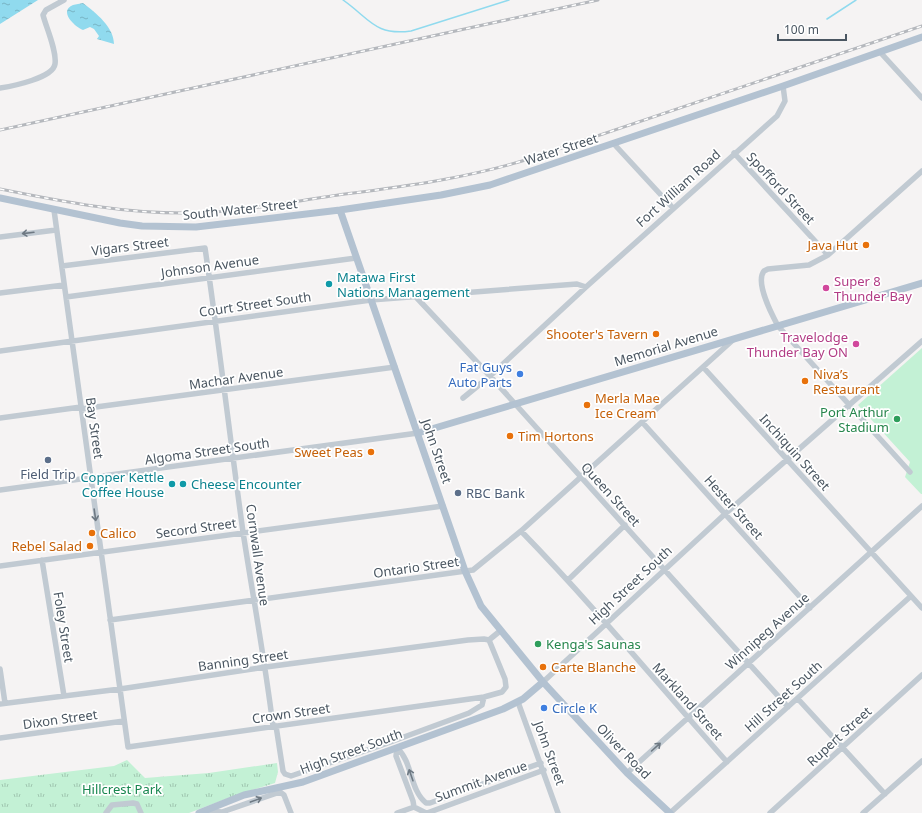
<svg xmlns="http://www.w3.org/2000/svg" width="922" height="813" font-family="'Noto Sans',sans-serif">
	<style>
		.park { fill: url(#park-tufts) }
		.garden { fill: #c3f1d5 }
		.water { fill: url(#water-ripples) }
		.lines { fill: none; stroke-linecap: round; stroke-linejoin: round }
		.stream { stroke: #90daee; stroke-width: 1.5 }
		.minor { stroke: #c1cad2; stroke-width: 5.5 }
		.major { stroke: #b3c2d1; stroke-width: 7 }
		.rail-casing { stroke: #b5b8bd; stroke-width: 3 }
		.rail { stroke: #fff; stroke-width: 1.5; stroke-dasharray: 4.5; stroke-linecap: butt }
		.oneway { stroke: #6e7983 }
		.food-dot { fill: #e8710a; stroke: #fff; stroke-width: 1.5 }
		.culture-dot { fill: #0f9aa8; stroke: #fff; stroke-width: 1.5 }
		.hotel-dot { fill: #d1479c; stroke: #fff; stroke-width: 1.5 }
		.shop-dot { fill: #3f7fe0; stroke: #fff; stroke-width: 1.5 }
		.leisure-dot { fill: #2e9e5b; stroke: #fff; stroke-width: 1.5 }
		.service-dot { fill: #5c6f8a; stroke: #fff; stroke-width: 1.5 }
		.labels { text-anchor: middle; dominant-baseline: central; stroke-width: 3.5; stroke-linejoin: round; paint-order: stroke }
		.street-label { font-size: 13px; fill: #4a5661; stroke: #fff }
		.food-label { font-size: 13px; fill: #c56008; stroke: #fff; text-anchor: start }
		.culture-label { font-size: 13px; fill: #0d838f; stroke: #fff; text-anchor: start }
		.hotel-label { font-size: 13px; fill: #b23c85; stroke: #fff; text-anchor: start }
		.shop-label { font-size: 13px; fill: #366cbe; stroke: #fff; text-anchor: end }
		.leisure-label { font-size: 13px; fill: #27864d; stroke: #fff; text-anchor: end }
		.service-label { font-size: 13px; fill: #4e5e75; stroke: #fff }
		.park-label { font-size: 13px; fill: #17864f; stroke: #fff }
	</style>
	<defs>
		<pattern id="park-tufts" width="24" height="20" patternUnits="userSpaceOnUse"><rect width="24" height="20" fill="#c3f1d5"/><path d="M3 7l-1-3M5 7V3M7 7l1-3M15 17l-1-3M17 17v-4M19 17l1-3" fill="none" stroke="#a0c6b0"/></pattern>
		<pattern id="water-ripples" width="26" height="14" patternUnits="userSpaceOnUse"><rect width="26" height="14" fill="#90daee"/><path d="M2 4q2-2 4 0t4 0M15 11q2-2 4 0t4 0" fill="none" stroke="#78b4c4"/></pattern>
	</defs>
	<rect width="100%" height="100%" fill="#f5f3f3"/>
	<!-- park -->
	<path class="park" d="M127 760 145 778 209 773 277 763 278 772 275 783 236 795 189 813H0V780L114 766Z"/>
	<!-- garden -->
	<path class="garden" d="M922 348V494H921L905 477 910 462 858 405Z"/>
	<!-- water -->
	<path class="water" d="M0 0H38L0 24Z
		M83 3C96 13 114 27 114 44L97 39 99 36 94 29 90 27 83 30C75 27 58 11 73 5 76 4 80 4 83 3Z"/>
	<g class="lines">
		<!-- stream -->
		<path class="stream" d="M343 0C370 19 375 36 411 31L509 0
			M827 19 856 0"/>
		<!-- minor -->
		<path class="minor" d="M880 52 922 98
			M0 88C13 86 53 78 55 64 57 51 46 27 43 15L46 10 64 0
			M614 144 673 208
			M734 153 828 255
			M54 210 128 747 484 697 502 692 506 687 505 679 489 640
			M0 237 56 230
			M62 266 205 248C219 343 230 438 243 532 253 597 265 661 273 726
			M0 293 64 285
			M66 297 356 258
			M416 297 490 376 788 707
			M0 351 371 300 577 284 586 287
			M703 367 922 608
			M463 398 490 376 586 287 777 116 785 101 783 86
			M81 409 395 367
			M0 418 81 407
			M642 422 810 608
			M910 472 778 326C772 315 755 282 764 271L768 269 809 265 828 255 922 171
			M0 490 418 433
			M521 531C593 605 659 685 727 762
			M42 560 64 696
			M0 566 443 506
			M568 580 625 525
			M110 620 473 570 521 531 734 339
			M489 640 500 631
			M0 669 5 703
			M543 682 725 514 922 341
			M798 699 885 794
			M518 702 558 813
			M0 704 120 689 266 667 468 640 484 639 489 640
			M276 726 283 771 285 774 291 776 385 744 469 713 482 705 484 697
			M0 738 124 721
			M397 748C413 762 409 789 426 803H430L541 763
			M397 748 396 756 413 801 414 807
			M627 773 922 506
			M414 807 426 813
			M206 811 222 812 280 792 284 795 291 813
			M106 813 112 805 133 803 137 804 141 813
			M397 813 414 807
			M427 813 544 770
			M670 813 911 596
			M770 813 922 675
			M863 813 922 761"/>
		<!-- major -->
		<path class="major" d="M0 198 120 223 142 226 196 227 340 210 441 195 490 185 783 86 922 37
			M340 210 465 571 481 606 543 682 627 773 670 813
			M418 433 922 283
			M199 813 244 795 303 782 503 709 523 699 543 682"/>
		<defs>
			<path id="rail" d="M0 130 598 0
				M0 189C64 202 126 214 192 213 243 212 294 201 345 194 410 186 473 177 535 157L922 26"/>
		</defs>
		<!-- rail casing -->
		<use href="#rail" class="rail-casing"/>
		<!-- rail -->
		<use href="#rail" class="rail"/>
	</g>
	<!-- one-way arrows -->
	<defs><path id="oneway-shaft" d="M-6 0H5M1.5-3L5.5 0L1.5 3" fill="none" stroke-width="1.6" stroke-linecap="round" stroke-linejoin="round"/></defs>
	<g class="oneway">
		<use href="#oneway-shaft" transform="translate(28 233) rotate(173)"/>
		<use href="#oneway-shaft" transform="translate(95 515) rotate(82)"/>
		<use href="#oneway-shaft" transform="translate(656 747) rotate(-42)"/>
		<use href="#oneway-shaft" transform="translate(411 775) rotate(-109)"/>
		<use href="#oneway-shaft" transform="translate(256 800) rotate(-20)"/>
	</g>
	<!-- markers -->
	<g class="food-dot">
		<circle cx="866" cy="245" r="4"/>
		<circle cx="656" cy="334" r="4"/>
		<circle cx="805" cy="381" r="4"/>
		<circle cx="587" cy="405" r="4"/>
		<circle cx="510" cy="436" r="4"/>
		<circle cx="371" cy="452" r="4"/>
		<circle cx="92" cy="533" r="4"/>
		<circle cx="90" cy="546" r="4"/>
		<circle cx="543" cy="667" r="4"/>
	</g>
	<g class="culture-dot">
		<circle cx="329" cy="284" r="4"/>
		<circle cx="172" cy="484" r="4"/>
		<circle cx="183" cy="484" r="4"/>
	</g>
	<g class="hotel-dot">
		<circle cx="826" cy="288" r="4"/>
		<circle cx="856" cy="344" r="4"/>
	</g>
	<g class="shop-dot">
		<circle cx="520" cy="374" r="4"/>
		<circle cx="544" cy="708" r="4"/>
	</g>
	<g class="leisure-dot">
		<circle cx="897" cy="419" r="4"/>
		<circle cx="538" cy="644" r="4"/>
	</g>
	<g class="service-dot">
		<circle cx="48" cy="460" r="4"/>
		<circle cx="458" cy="493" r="4"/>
	</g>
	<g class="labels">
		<!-- street labels -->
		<g class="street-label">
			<text transform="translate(561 149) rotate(-18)">Water Street</text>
			<text transform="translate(678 188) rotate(-42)">Fort William Road</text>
			<text transform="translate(781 188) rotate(47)">Spofford Street</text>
			<text transform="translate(240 209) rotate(-6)">South Water Street</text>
			<text transform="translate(130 246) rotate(-7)">Vigars Street</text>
			<text transform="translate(210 266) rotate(-8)">Johnson Avenue</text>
			<text transform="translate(255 304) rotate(-8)">Court Street South</text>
			<text transform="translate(666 346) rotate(-17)">Memorial Avenue</text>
			<text transform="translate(236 378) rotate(-8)">Machar Avenue</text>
			<text transform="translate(95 428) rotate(82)">Bay Street</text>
			<text transform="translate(207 451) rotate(-8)">Algoma Street South</text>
			<text transform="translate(437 451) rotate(71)">John Street</text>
			<text transform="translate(795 452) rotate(48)">Inchiquin Street</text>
			<text transform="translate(611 494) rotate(48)">Queen Street</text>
			<text transform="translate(734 507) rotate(48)">Hester Street</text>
			<text transform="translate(196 528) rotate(-8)">Secord Street</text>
			<text transform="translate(258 555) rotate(82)">Cornwall Avenue</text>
			<text transform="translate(416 567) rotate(-8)">Ontario Street</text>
			<text transform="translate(630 585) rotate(-43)">High Street South</text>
			<text transform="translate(64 627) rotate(81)">Foley Street</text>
			<text transform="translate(767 631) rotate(-42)">Winnipeg Avenue</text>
			<text transform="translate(243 660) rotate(-8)">Banning Street</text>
			<text transform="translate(783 696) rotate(-42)">Hill Street South</text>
			<text transform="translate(688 701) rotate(48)">Markland Street</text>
			<text transform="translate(291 713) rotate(-8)">Crown Street</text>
			<text transform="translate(60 719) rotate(-8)">Dixon Street</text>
			<text transform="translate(839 736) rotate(-42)">Rupert Street</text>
			<text transform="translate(351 751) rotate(-20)">High Street South</text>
			<text transform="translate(624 751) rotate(46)">Oliver Road</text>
			<text transform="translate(550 753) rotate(70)">John Street</text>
			<text transform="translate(481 781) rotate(-20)">Summit Avenue</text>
		</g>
		<!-- food labels -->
		<g class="food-label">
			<text x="858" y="245" text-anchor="end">Java Hut</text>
			<text x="648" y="334" text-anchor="end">Shooter's Tavern</text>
			<text x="813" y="374">Niva’s<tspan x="813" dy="15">Restaurant</tspan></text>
			<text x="595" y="398">Merla Mae<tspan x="595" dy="15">Ice Cream</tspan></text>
			<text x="518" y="436">Tim Hortons</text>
			<text x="363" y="452" text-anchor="end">Sweet Peas</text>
			<text x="100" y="533">Calico</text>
			<text x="82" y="546" text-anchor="end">Rebel Salad</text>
			<text x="551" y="667">Carte Blanche</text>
		</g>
		<!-- culture labels -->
		<g class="culture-label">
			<text x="337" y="277">Matawa First<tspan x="337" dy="15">Nations Management</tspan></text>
			<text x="164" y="477" text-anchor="end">Copper Kettle<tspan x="164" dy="15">Coffee House</tspan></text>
			<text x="191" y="484">Cheese Encounter</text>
		</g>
		<!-- hotel labels -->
		<g class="hotel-label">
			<text x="834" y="281">Super 8<tspan x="834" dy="15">Thunder Bay</tspan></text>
			<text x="848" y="337" text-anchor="end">Travelodge<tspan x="848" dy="15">Thunder Bay ON</tspan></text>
		</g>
		<!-- shop labels -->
		<g class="shop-label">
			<text x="512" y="367">Fat Guys<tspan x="512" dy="15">Auto Parts</tspan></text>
			<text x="552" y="708" text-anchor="start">Circle K</text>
		</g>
		<!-- leisure labels -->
		<g class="leisure-label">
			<text x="889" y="412">Port Arthur<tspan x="889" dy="15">Stadium</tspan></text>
			<text x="546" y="644" text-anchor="start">Kenga's Saunas</text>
		</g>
		<!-- service labels -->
		<g class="service-label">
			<text x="48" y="474">Field Trip</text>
			<text x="466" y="493" text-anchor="start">RBC Bank</text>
		</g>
		<!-- park labels -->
		<g class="park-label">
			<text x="122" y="789">Hillcrest Park</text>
		</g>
	</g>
	<!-- scale -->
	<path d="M778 34v6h68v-6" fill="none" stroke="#4a5661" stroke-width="2"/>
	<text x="784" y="34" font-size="12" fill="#4a5661" stroke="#ffffff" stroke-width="3" paint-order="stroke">100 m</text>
</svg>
